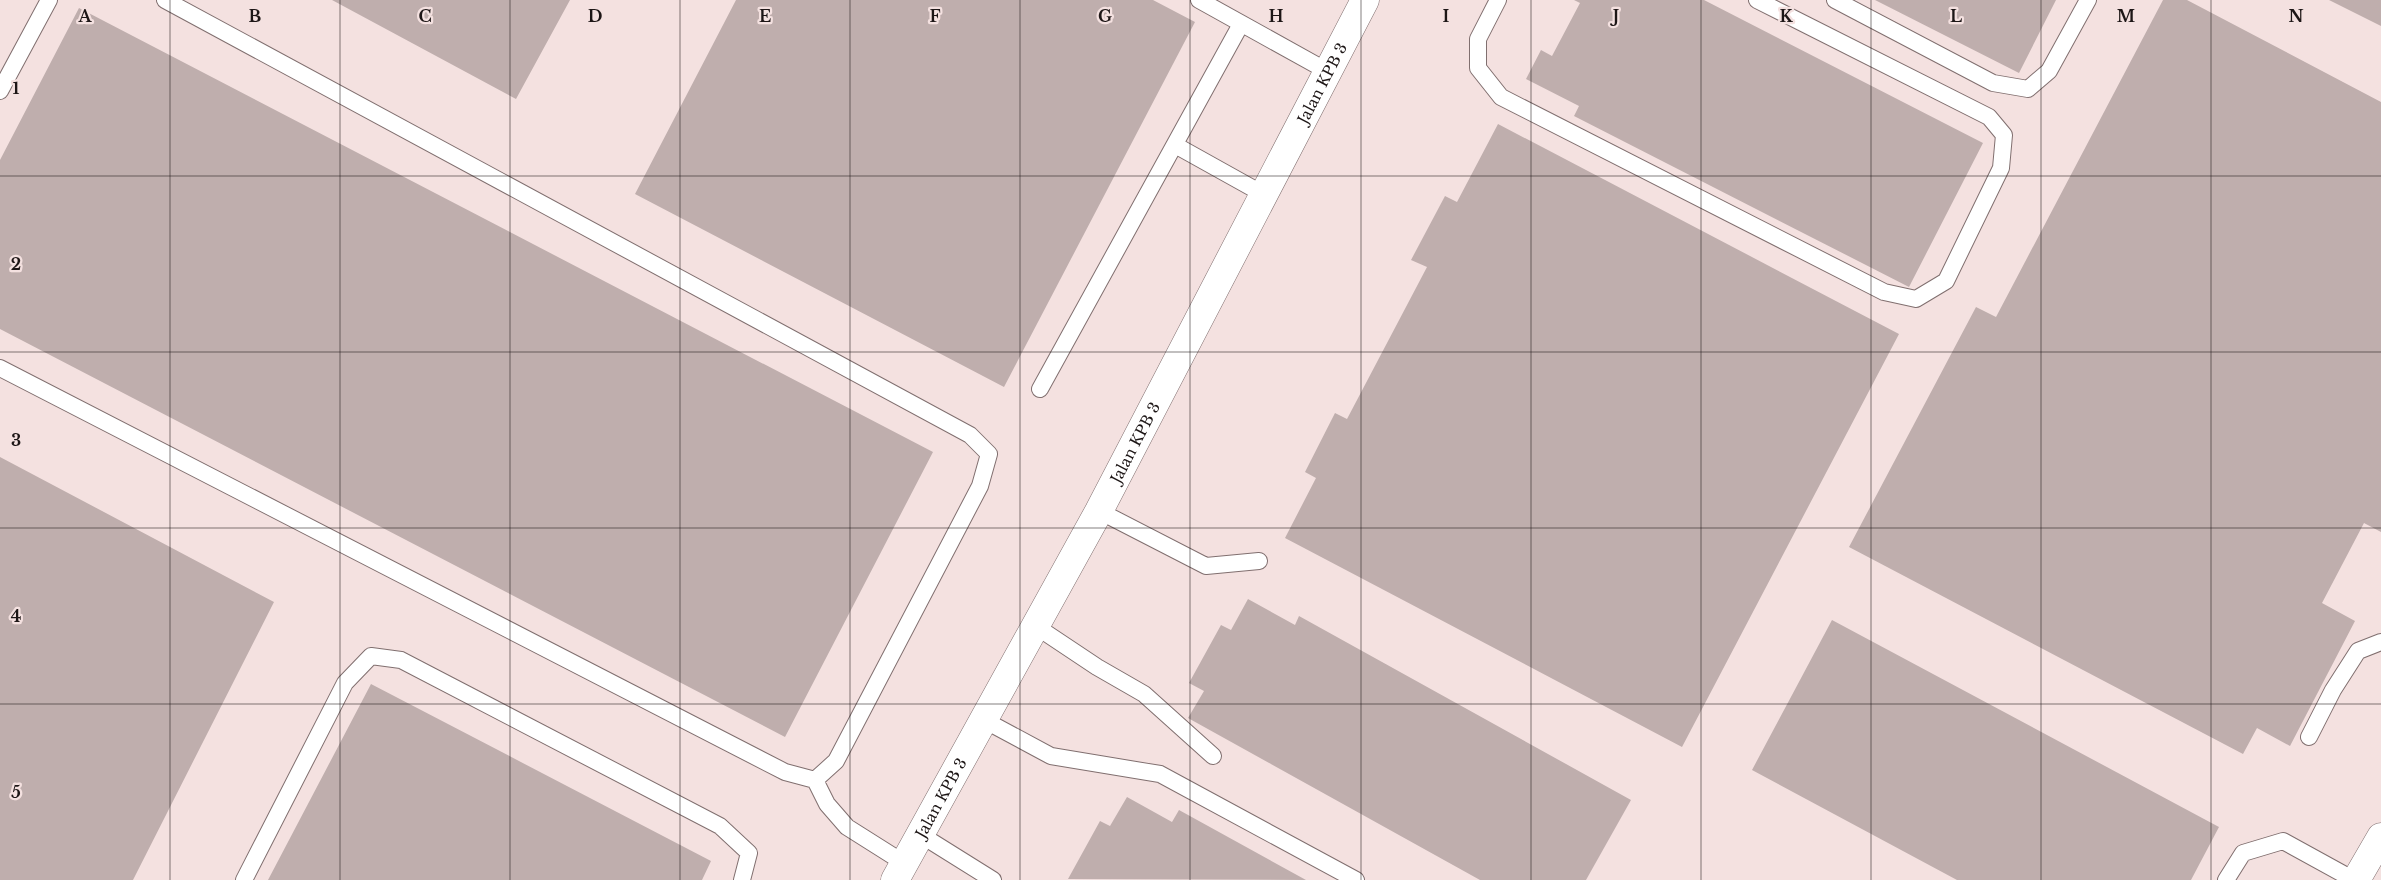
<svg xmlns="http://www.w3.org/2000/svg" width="2381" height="880" font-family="'Libre Baskerville',serif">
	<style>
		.building { fill: #bfaead }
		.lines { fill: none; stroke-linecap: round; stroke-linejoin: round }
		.service-casing { stroke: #806f6f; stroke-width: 18 }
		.minor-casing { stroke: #806f6f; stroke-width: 29 }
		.service { stroke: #fff; stroke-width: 16 }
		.minor { stroke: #fff; stroke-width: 28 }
		.grid { fill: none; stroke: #1d1616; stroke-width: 1; stroke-opacity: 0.55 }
		.labels { text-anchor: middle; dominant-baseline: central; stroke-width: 4.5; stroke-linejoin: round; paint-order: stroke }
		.street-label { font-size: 15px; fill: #1d1616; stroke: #f4e1e0 }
		.grid-label { font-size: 16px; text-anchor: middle; font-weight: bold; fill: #1d1616; stroke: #f4e1e0; stroke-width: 4.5; stroke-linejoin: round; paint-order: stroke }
	</style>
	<rect width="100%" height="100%" fill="#f4e1e0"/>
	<!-- building -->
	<path class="building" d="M332 0H570L516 99Z
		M736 0H1153L1195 22 1004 387 635 194Z
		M1574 0H1704L1983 143 1909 287 1574 116 1579 106 1526 79 1541 50 1552 56 1580 3Z
		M1875 0H2056L2019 73Z
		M2163 0H2187L2381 102V532L2364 523 2322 603 2355 621 2290 746 2257 728 2243 754 1849 547 1976 307 1996 317Z
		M2329 0H2381V26Z
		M79 8 933 452 785 737 0 329V160Z
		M1498 124 1899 334 1682 747 1285 538 1316 478 1305 472 1335 413 1347 419 1427 267 1411 260 1445 196 1457 202Z
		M0 457 274 602 133 880H0Z
		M1248 599 1295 625 1299 616 1631 800 1586 880H1480L1188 718 1204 691 1189 683 1221 625 1231 630Z
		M1832 620 2219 827 2191 880H1957L1752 770Z
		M371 684 711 861 702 880H268Z
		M1127 797 1172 822 1179 810 1306 880 1068 879 1100 821 1110 826Z"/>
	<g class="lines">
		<defs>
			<path id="service" d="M165 0 970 435 989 454 980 486 836 761 815 780
				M1199 0 1327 71
				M1498 0 1478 39V68L1501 97 1884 292 1916 299 1946 281 2001 168 2004 135 1989 117 1757 0
				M1835 0 1993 83 2028 89 2049 71 2088 0
				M0 91 49 0
				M1175 145 1263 194
				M0 368 785 772 815 780 827 804 847 827 904 863
				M1040 389 1241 24
				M1099 511 1206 566 1259 561
				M1037 627 1097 667 1144 694 1213 756
				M984 720 1051 756 1160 774 1356 880
				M2309 737 2333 690 2358 651 2381 642
				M921 835 993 880
				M244 880 345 683 371 656 401 660 720 826 749 853 742 880
				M2226 880 2243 853 2283 841 2354 880"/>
			<g id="minor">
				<path id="s1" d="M895 880 1099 511 1365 0"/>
				<path d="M2356 880 2381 837"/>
			</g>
		</defs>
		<!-- service casing -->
		<use href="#service" class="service-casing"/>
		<!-- minor casing -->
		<use href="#minor" class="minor-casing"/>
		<!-- service -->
		<use href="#service" class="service"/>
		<!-- minor -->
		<use href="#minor" class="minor"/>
	</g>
	<!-- grid -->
	<path class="grid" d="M170 0V880M340 0V880M510 0V880M680 0V880M850 0V880M1020 0V880M1190 0V880M1361 0V880M1531 0V880M1701 0V880M1871 0V880M2041 0V880M2211 0V880M0 176H2381M0 352H2381M0 528H2381M0 704H2381"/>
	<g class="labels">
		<!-- street labels -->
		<g class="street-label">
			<text stroke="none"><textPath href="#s1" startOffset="904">Jalan KPB 3</textPath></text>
			<text stroke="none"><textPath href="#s1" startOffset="499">Jalan KPB 3</textPath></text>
			<text stroke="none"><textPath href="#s1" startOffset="94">Jalan KPB 3</textPath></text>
		</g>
	</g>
	<g class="grid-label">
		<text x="85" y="22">A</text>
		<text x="255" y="22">B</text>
		<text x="425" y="22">C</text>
		<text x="595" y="22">D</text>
		<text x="765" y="22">E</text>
		<text x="935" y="22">F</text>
		<text x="1105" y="22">G</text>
		<text x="1276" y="22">H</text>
		<text x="1446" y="22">I</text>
		<text x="1616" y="22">J</text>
		<text x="1786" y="22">K</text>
		<text x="1956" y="22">L</text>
		<text x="2126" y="22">M</text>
		<text x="2296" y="22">N</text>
		<text x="16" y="94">1</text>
		<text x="16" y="270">2</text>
		<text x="16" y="446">3</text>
		<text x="16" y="622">4</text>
		<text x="16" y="798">5</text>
	</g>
</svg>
